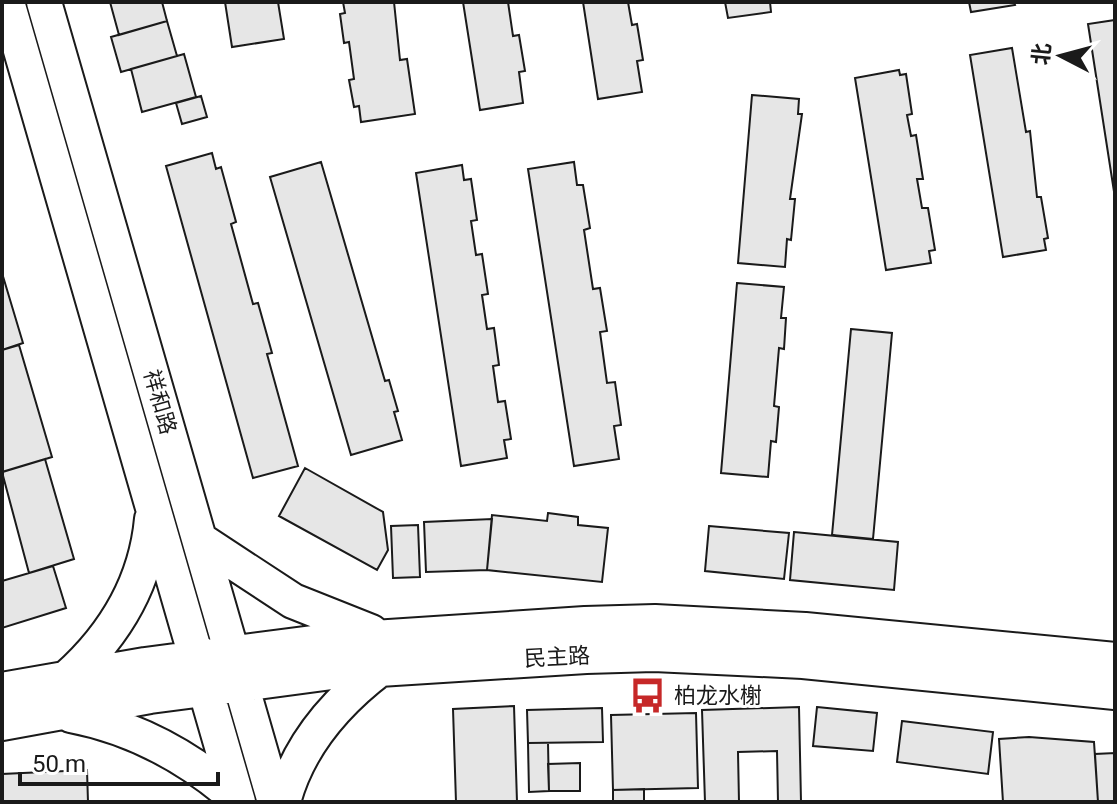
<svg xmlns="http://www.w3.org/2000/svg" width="1117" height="804" font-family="Roboto,'Noto Sans SC',sans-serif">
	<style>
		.building { fill: #e6e6e6; stroke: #1a1a1a; stroke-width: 2 }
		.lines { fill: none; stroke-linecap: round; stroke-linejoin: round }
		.secondary-casing { stroke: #1a1a1a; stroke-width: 38 }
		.secondary { stroke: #fff; stroke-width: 34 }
		.labels { text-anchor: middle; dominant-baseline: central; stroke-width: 6; stroke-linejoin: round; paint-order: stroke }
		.street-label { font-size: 22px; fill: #1a1a1a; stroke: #fff }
		.poi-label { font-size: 22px; fill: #1a1a1a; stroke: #fff; text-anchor: start }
	</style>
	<rect width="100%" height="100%" fill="#fff"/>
	<!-- building -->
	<path class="building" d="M110 2H162L167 21 119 35Z
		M225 2H278L284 39 232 47Z
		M343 2H394L400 60 407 59 415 114 361 122 359 106 354 107 349 80 354 79 349 42 344 43 340 14 345 13Z
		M463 2H508L513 36 519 35 525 71 519 72 523 103 480 110Z
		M583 2H628L632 25 637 24 643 60 637 61 642 92 598 99Z
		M725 2H770L771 12 728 18Z
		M969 2H1014L1015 5 971 12Z
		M1115 20V198L1088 24Z
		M167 21 177 56 121 72 111 37Z
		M1012 48 1026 132 1030 131 1037 197H1041L1048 238 1044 239 1046 250 1003 257 970 55Z
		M184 54 196 97 142 112 131 69Z
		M899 70 900 75 906 74 912 114 907 115 911 136 916 135 923 179H917L922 208H928L935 250 929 251 931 263 886 270 855 78Z
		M752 95 799 99 798 114H802L790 199H795L791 240 787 239 785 267 738 263Z
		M201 96 207 117 182 124 176 103Z
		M212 153 216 169 221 167 236 222 231 224 253 304 258 303 272 353 267 354 298 466 253 478 166 166Z
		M321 162 385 381 389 380 398 411 394 412 402 440 351 455 270 177Z
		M574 162 577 185H583L590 228 584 230 593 289 600 288 607 331 600 332 607 383 615 382 621 425 614 426 619 459 574 466 528 169Z
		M462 165 464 180 471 179 477 220 471 221 476 255 482 254 488 294 482 295 487 329 494 328 499 365 493 366 498 402 505 401 511 439 504 440 507 458 461 466 416 173Z
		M2 273 23 343 2 350Z
		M737 283 784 287 781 318H786L784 349 779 348 774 406 779 407 776 442 771 441 768 477 721 473Z
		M851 329 892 333 873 539 832 535Z
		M19 345 52 457 3 472 2 350Z
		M45 459 74 559 29 573 2 472Z
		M305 468 383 512 388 550 377 570 279 516Z
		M548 513 578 517V525L608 528 602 582 487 570 492 515 547 521Z
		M492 519 487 570 426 572 424 522Z
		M418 525 420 577 393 578 391 526Z
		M709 526 789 533 784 579 705 571Z
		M794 532 898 542 894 590 790 580Z
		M53 566 66 608 2 628V581Z
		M514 706 517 802H456L453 709Z
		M799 707 801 802H762H778L777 751 738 752 739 802H705L702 710Z
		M817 707 877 713 873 751 813 746Z
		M602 708 603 742 528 743 527 710Z
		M696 713 698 788 613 790 611 715Z
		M902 721 993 732 988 774 897 762Z
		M1029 737 1094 742 1098 802H1003L999 739Z
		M528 743H548L549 791 529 792Z
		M1115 753V802H1098L1095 754Z
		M580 763V791H549L548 764Z
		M87 770 88 802H2V774Z
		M644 789V802H613V790Z"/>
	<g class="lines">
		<defs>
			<path id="secondary" d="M7 2 238 802
				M44 2 275 802
				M200 540 293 601 371 632
				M67 678C115 635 146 584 152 519
				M2 690 145 665 328 641 585 624 655 622 805 630 1115 660
				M71 715C134 727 189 757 237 799
				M2 723 150 696 332 672 586 656 654 654 803 661 1115 692
				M283 802C298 745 336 702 381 668"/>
		</defs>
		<!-- secondary casing -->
		<use href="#secondary" class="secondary-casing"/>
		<!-- secondary -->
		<use href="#secondary" class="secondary"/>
	</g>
	<!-- icons -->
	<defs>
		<symbol id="bus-bare" viewBox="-9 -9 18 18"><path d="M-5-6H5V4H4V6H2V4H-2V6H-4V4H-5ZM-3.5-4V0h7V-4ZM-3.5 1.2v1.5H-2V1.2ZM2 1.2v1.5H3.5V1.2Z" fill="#c62828" stroke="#fff" stroke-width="2.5" paint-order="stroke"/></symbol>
	</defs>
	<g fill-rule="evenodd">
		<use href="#bus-bare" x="622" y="670" width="51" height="51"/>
	</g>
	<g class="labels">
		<!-- street labels -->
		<g class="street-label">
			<text transform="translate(160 402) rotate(74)">祥和路</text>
			<text transform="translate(557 657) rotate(-3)">民主路</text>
		</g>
		<!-- poi labels -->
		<g class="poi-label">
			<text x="674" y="695">柏龙水榭</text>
		</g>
	</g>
	<!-- border -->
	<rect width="1117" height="804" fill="none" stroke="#1a1a1a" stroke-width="8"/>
	<!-- north arrow -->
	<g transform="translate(1061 56) rotate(276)" stroke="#ffffff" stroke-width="6" paint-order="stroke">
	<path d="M0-6L14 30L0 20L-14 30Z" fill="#1a1a1a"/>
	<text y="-12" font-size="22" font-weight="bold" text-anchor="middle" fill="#1a1a1a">北</text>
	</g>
	<!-- scale -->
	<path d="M20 772v12h198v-12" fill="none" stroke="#1a1a1a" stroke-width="4"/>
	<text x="32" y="772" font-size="24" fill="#1a1a1a" stroke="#ffffff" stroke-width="6" paint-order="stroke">50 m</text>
</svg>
